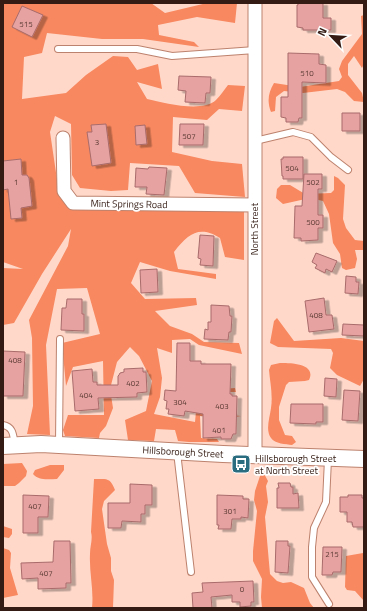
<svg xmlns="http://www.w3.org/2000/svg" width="367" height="611" font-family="'Titillium Web',sans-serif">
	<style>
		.forest { fill: #f8885f }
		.building { fill: #e5a2a1; stroke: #a96b6a; filter: url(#shadow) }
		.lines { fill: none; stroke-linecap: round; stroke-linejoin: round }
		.service-casing { stroke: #bd826d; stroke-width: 8 }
		.minor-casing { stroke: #bd826d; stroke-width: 15 }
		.tertiary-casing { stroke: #bd826d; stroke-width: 18 }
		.service { stroke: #fff; stroke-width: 6 }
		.minor { stroke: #fff; stroke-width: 13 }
		.tertiary { stroke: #fff; stroke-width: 16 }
		.labels { text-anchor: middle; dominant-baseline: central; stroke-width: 3.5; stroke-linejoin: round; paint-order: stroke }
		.number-label { font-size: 8px; fill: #603e37 }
		.street-label { font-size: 10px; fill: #341c14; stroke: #fff }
		.poi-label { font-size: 10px; fill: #341c14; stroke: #fff; text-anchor: start }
	</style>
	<defs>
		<filter id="shadow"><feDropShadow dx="4.5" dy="2.5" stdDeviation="0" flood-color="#0004"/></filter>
	</defs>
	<rect width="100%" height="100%" fill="#ffd8ca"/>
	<!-- forest -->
	<path class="forest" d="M3 3H151L165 13 207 3H237L235 23 197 17 158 25 159 35 194 42 199 47 143 39H102L47 33 42 53 24 57 22 99 66 93 86 75 113 56 128 57 137 70 158 64 162 89 137 82 147 99C165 103 202 113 216 100 221 95 224 90 228 85L245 86 242 111 219 109 207 120 173 117 172 152 212 161 242 164 245 197 195 193 179 166 130 163 128 190 111 191 80 188 72 175 71 124 55 116 50 132 59 193 64 201 244 211V260L225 257 220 238C199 225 188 234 174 252L178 269 216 274V279L170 271 140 262 131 283 145 299 196 298 197 305 155 311 170 326 192 334 204 342 239 343 242 354 199 345 190 339 172 340V353L157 348 162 378 160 397 154 414 195 422 198 391 235 388 236 392H204L206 413 241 416 235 417 200 416 201 438 217 439 219 442H189L178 441 175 430 156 429 154 441 128 440 125 420 146 411 152 381 139 356 130 347 117 362 110 389 113 408 106 426 100 433 99 438 65 436 63 430 68 415H104L103 361 73 367 66 386 62 343 100 334 87 288 57 289 46 345 50 435 27 434 33 406 32 338 29 320 68 246 71 229 42 274 14 323 3 325V268L23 269 3 262Z
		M364 15V64L362 68 354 56 348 64V75L362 93 364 102 354 101 345 92 337 89 303 93 284 91 276 97 275 111 271 112C267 102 268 93 274 83L300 87 339 81 342 77 339 69 342 61 362 34 361 16Z
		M334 176 338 178 345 185 343 219 346 228 355 240 364 241V250H355L357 259 355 268 346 270 342 268 340 254 333 243 329 214 323 201 310 198 283 204 276 198 277 189 281 185H290L305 194 331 193 334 190Z
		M277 318 294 341 341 338 364 341V379L360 386 337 375 330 368 333 353 331 349 278 347 270 343 274 321Z
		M280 363C289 363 317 363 309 380L305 381 289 382 286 385 279 407V420L285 435 292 436 296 442 292 445C286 444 275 444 271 438 265 430 270 417 271 408 273 395 270 382 269 370L271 365Z
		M22 463 27 471 26 476 19 483 15 486H3V464Z
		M50 465H64V470L57 479C48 479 39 481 33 474L35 470Z
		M262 470 268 481 266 486 268 502 265 517 270 574 277 581 283 583 291 582 304 588 310 603 314 608H262L261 597 262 579 253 561V551L257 511 254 500 255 491Z
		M94 479C107 479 110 477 115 490L104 501 102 509 107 544 111 558V571L114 580 113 608H92C94 590 89 572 90 554 90 546 93 539 91 532Z
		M3 526 12 529V534L9 538 3 537Z
		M3 548 9 550 11 553 10 568 18 595 3 598Z
		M363 553 364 554V601L355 591 347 590 345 587 346 556Z"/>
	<!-- building -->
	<path class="building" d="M298 3H323V18H331V30H303V28L297 27V5H298Z
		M22 6 43 15 32 37 12 27Z
		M288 53 319 54V64L326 65V83L302 82V118H299L298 122H286V118L281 117V97H288Z
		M179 76 211 77 210 93H206L205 103 185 102 186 91 178 90Z
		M342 113H360V131H342Z
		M106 124 111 163 92 166 87 132H92L91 125Z
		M180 124H204L203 145H179Z
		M145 125 147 144 136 145 135 126Z
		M283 157H303V179H283V176H282L281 159H283Z
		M21 159 22 175H27L29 178 32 206 21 208 22 218 11 219 8 189 3 190V161Z
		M149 167 167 168 164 195 146 194 147 187H135L136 168 148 169Z
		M304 174H322V189H318V215H323V228H318V240L301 241V238H294L295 206H302Z
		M200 235 214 236 213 266 200 265 201 259 198 258Z
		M316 253 337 261 332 272 326 269 325 273 315 268 317 265 312 262Z
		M157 269 158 292 141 293 140 270Z
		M346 276 356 277V282H359L358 294 345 293Z
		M324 298 326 315H332L334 329 309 332 305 301Z
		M67 299H82V314H84V331L61 330 62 308H66Z
		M211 305 229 306 230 316H232L231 332H229L228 340 204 339 205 329 208 330V322H211Z
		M343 324 364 325V336L342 335Z
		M177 343H190V361H201V364H231L230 394H232V396H237L236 434H233L231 439H221V437L203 438V414L185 411 184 416 168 414 169 409H166L167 401 164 400 165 390 176 391Z
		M3 351 25 352 23 396H3Z
		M143 368V372H146L147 392 137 393V397L98 398 99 409 75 411 72 371 92 369 93 382H97V385H118V376L119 375 120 373 124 372V369Z
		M325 378 337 379 336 397 324 396Z
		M344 390 360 391 358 421 342 420Z
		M291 404H323V422H316V424L290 423Z
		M278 483H290L291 487H293V494L298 493 299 508H277V488H279Z
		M130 484 152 485V505H145V514H141V522L122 521 121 528H108V503H130Z
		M23 495 49 496 48 517H38V533H23Z
		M217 495 243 496V499H249L248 518 241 517V519H232L231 529H218L219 525H217Z
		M348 495H362V498H364V527H353L352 522H347V512H340V497H348Z
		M54 541H70L71 583H66V588L38 589V578L22 579 21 563 53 562Z
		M276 541H288V546H290L288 573 275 572Z
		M323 547H342L341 572H333L332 575H322Z
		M253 581 254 602H251V606L240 607V602H232V595L211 597 212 608H193L192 593 203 592 202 583Z"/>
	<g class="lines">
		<defs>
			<path id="service" d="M58 49H137L172 56 255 50
				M255 141 293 132 311 137 331 157 348 170
				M3 425C14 427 13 436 15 445
				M59 444 60 339
				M177 452 191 572
				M328 459 326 502 314 528 312 547V577L329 604"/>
			<path id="minor" d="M63 138 64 191 73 203 254 205
				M255 455V3"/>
			<path id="tertiary" d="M3 446 41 444 223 454 364 459"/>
		</defs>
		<!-- service casing -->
		<use href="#service" class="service-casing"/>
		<!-- minor casing -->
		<use href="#minor" class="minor-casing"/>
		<!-- tertiary casing -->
		<use href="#tertiary" class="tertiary-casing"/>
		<!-- service -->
		<use href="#service" class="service"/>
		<!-- minor -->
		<use href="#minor" class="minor"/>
		<!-- tertiary -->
		<use href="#tertiary" class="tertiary"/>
	</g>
	<!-- icons -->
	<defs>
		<symbol id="bus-square" viewBox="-11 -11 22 22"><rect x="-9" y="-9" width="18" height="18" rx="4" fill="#2b6d80" stroke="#fff"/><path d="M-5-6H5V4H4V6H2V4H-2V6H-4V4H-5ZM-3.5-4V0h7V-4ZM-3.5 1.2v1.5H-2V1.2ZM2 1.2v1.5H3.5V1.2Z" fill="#fff"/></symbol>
	</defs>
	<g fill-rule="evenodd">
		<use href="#bus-square" x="230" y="453" width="22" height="22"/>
	</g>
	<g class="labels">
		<!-- number labels -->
		<g class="number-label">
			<text x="26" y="24">515</text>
			<text x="307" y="73">510</text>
			<text x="189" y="136">507</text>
			<text x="97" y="142">3</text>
			<text x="292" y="168">504</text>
			<text x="16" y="182">1</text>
			<text x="313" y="182">502</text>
			<text x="313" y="222">500</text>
			<text x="316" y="315">408</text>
			<text x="15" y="360">408</text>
			<text x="133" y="383">402</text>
			<text x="86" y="395">404</text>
			<text x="180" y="402">304</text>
			<text x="222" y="406">403</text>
			<text x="219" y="430">401</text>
			<text x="35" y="506">407</text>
			<text x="230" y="511">301</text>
			<text x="332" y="554">215</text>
			<text x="46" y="573">407</text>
			<text x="242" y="589">0</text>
		</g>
		<!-- street labels -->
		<g class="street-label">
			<text transform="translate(129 204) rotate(1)">Mint Springs Road</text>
			<text transform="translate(254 229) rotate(-90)">North Street</text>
			<text transform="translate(183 452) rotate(3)">Hillsborough Street</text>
		</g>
		<!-- poi labels -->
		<g class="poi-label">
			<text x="255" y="458">Hillsborough Street<tspan x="255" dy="12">at North Street</tspan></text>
		</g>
	</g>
	<!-- border -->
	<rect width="367" height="611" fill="none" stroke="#341c14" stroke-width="8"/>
	<!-- north arrow -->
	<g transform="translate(331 36) rotate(295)" stroke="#ffffff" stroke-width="3" paint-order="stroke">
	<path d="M0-3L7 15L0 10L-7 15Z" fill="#341c14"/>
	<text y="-6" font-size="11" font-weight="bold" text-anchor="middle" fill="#341c14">N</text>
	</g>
</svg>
